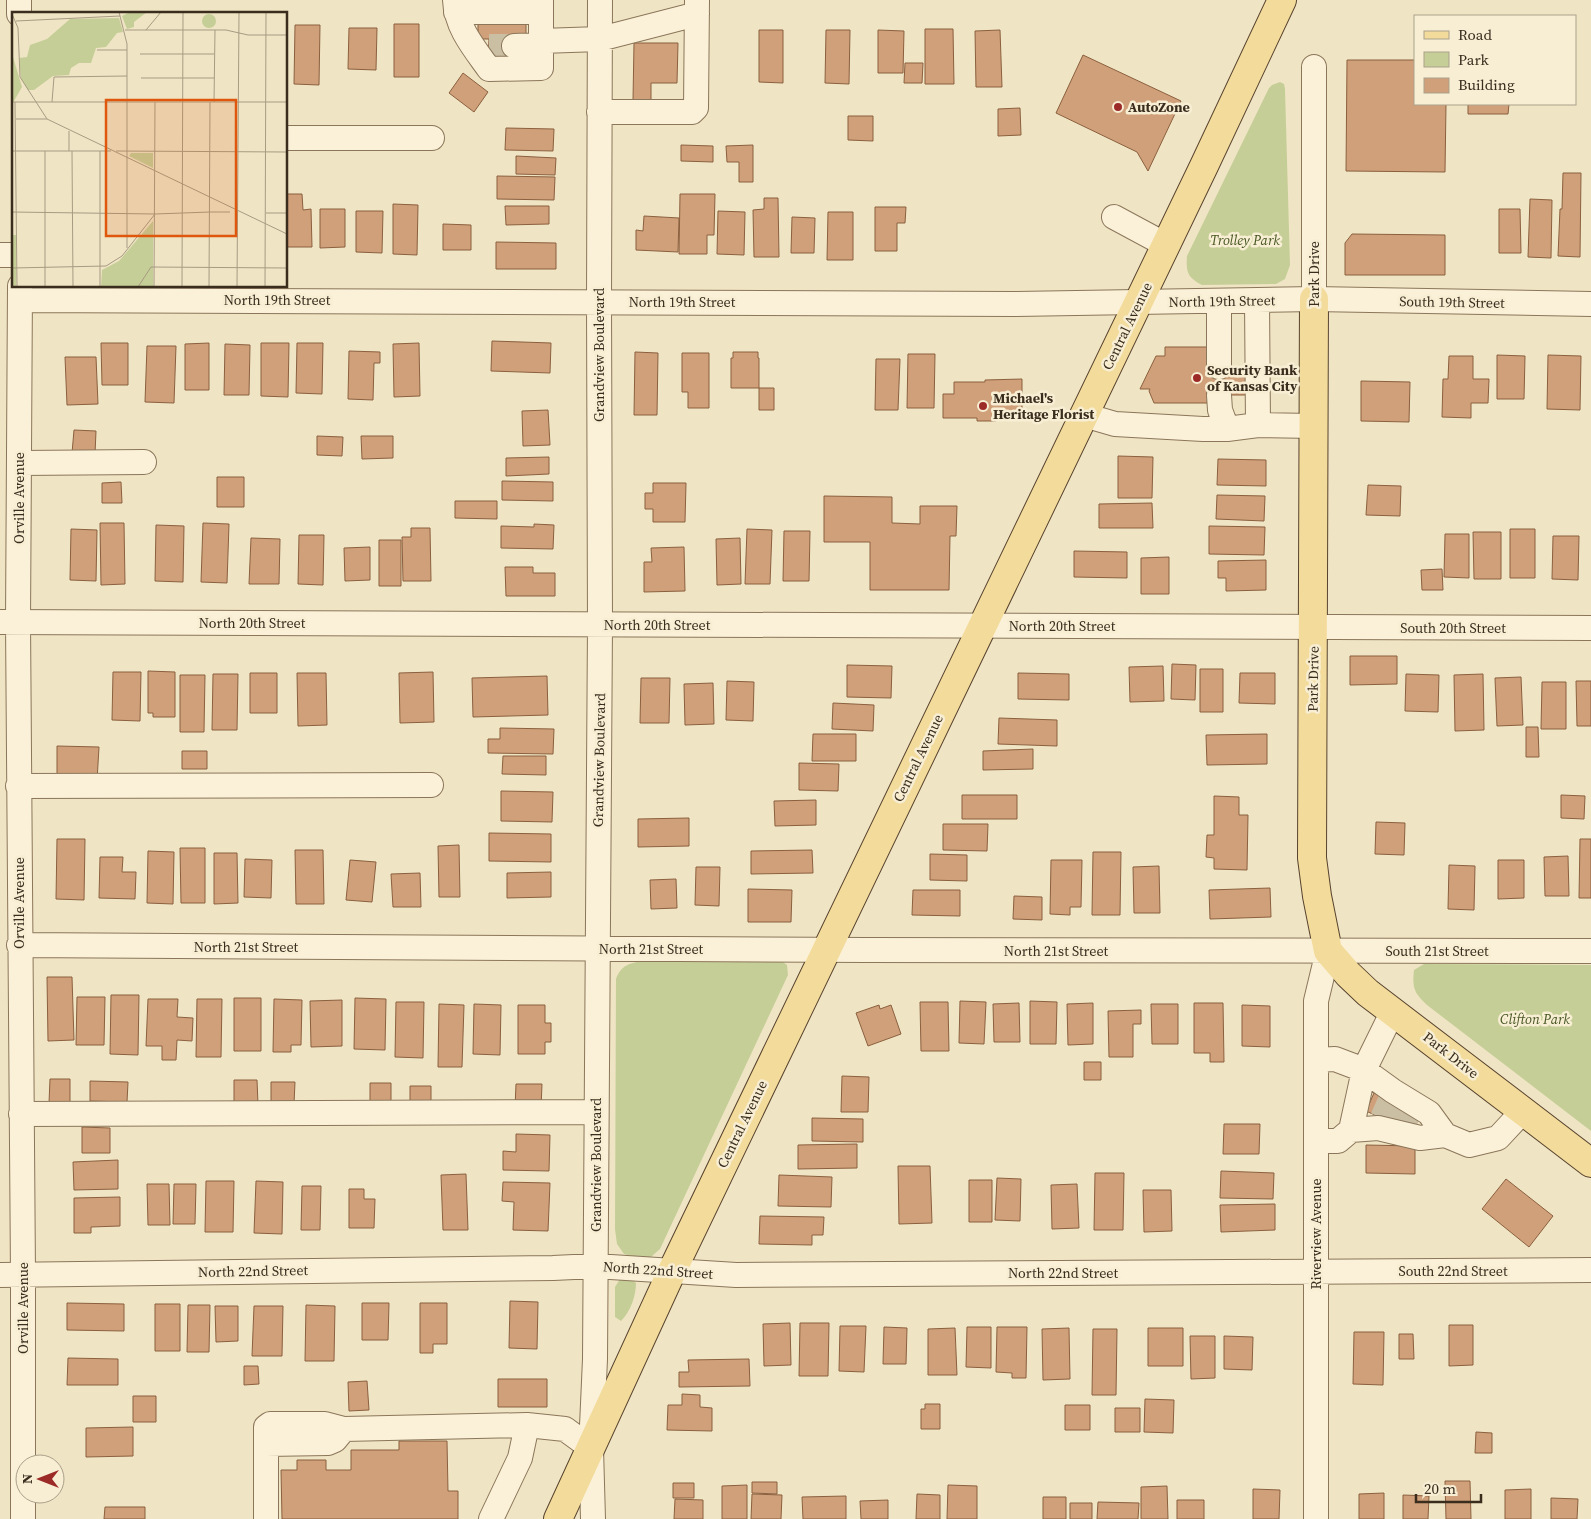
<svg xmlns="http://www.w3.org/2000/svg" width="1591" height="1519" font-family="'Source Serif 4',serif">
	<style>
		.green { fill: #c6ce97 }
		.building { fill: #cfa079; stroke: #8b603f }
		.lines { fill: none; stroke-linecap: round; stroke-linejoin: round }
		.minor-tunnel { stroke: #cbbfa3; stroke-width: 24; stroke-dasharray: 24 12; stroke-linecap: butt }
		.minor-casing { stroke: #8b765a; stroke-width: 26 }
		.major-casing { stroke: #58432e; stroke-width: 30 }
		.minor { stroke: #faf1d8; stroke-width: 24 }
		.major { stroke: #f3db9b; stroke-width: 28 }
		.poi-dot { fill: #9c2b28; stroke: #f7eed4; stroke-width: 2 }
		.labels { text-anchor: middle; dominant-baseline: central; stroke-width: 5; stroke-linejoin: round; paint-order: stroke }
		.poi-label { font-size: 14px; font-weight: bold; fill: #3a2d1e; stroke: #f7eed4; text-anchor: start }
		.park-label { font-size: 14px; font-style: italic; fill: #495724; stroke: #f7eed4 }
		.street-label { font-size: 14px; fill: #3a2d1e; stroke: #f7eed4 }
		.inset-road { fill: none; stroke: #a79b82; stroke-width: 1 }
		.view { fill: #df570d; fill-opacity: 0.15; stroke: #df570d; stroke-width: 2.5 }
		.inset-edge { fill: none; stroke: #3a2d1e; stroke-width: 2.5 }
	</style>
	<rect width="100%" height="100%" fill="#efe4c4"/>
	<!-- green -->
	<path class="green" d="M1280 82 1284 84 1285 89 1290 265 1285 279 1276 284 1202 285C1187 277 1186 272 1187 256L1269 88 1272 85Z
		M645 960H780L787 965 788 975 660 1249 651 1257H636L624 1254 617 1244 615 1229 616 979C622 964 629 964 645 960Z
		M1424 964 1591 965V1131L1427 1005C1414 993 1412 988 1414 970Z
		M629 1278 636 1283C636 1295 631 1311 621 1321L615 1317V1287L620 1279Z"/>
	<!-- building -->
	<path class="building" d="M478 15 526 16V39L514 63H488L489 39H478Z
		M394 24H419V77H394Z
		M295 25H320L319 85 294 84Z
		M349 28H377L376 70 348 69Z
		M925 29H953L954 84H925Z
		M759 30H783V83L759 82Z
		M826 30H850L849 84 825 83Z
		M878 30 904 31 903 73H878Z
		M1000 30 1002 87H976L975 31Z
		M634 43H678L677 83H651V100H633Z
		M1083 55 1181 101 1148 171 1137 152 1056 113Z
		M1347 60H1415V104H1446L1445 172 1346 171Z
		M905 63H923L922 83H904Z
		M463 73 488 92 474 112 449 93Z
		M1468 104H1509L1508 114H1468Z
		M1020 108 1021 135 998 136V109Z
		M848 116H873V141L848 140Z
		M506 128 554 129 553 151 505 150Z
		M681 145 713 146V162L681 161Z
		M753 145V182H739V162H727L726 146Z
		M516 156 556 158 555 175 516 174Z
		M1563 173H1581L1580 257 1558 256 1560 209H1562Z
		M497 176 555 177 554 200 497 199Z
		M286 194H302L303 210 311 209 312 247H286Z
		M680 194H715L714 235H707V254H679Z
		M764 198H778L779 257H754L753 210 764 209Z
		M1530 199 1552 200 1551 258 1528 257Z
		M393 204 418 205 417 255 393 254Z
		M505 206H549V224L506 225Z
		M875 207H906L905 223H897V251H875Z
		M320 209H345V247L320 248Z
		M1499 209H1520L1521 253H1499Z
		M356 211H383L382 253 356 252Z
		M718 211 745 212 744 255 717 254Z
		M828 212H853V260H827Z
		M644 216 679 218 678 252 636 250V230L643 231Z
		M792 217 815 218 814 253H791Z
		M443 224 471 225V250H443Z
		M1352 234 1445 235V275H1345V243Z
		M496 242 556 243V269H496Z
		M492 341 551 343 550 373 491 371Z
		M101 343H128V385H102Z
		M209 343V390H185V344Z
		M261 343H289L288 397 261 396Z
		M297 343H323L322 394 296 393Z
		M419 343 420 396 394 397 393 344Z
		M225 344 250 345 249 395H224Z
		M147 346H176L174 403 145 402Z
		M1165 347H1213V367H1249V395H1213V403H1154L1149 391 1150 389H1140L1156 356H1165Z
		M349 351 380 352V363H374L373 400 348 399Z
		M635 352 658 353 657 415H634Z
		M733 352H758V358H759V388H731V358H733Z
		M682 353H709V408H688V392H682Z
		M908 354H935L934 408H907Z
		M1497 355 1525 356 1524 399H1497Z
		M1548 355 1581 356 1580 410 1547 409Z
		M1449 356H1473V379H1489L1488 403H1471V418L1442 417 1443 379H1448Z
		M65 357H96L98 404 67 405Z
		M876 359H900L898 410H875Z
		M1022 379V418H996V421H977V418H943V394H954V382H985V380Z
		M1361 381 1410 382 1409 422 1361 421Z
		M759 388H774V410H759Z
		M548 410 550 445 523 446 522 411Z
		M74 430 96 431 95 454 72 453Z
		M317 436 343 437 342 456 317 455Z
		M361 436H393V458L362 459Z
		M1118 456 1153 457 1152 498H1118Z
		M549 457V474L506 476V458Z
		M1218 459 1266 460V486L1217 485Z
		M217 477H244V507H217Z
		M502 481 553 482V501L502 500Z
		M121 482 122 503H102V483Z
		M653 483H686L685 522H653V509H645V493H653Z
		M1368 485 1401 486 1400 516 1366 515Z
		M1217 495 1265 496 1264 521 1216 519Z
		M824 496 892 497V523L920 524V506H957L956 536H950L949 590H870V542H824Z
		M455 501H497V519L455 518Z
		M1152 503 1153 528H1099V504Z
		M100 523H124L125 584 101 585Z
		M203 523 229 524 227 583 201 582Z
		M534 524 554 525 553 549 501 548V526L534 527Z
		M156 525 184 526 183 582 155 581Z
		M1209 526 1265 527 1264 555 1209 554Z
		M411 528H430L431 581H403L402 537H411Z
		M71 529 97 530 96 581 70 580Z
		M747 529 772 530 770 584H745Z
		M1510 529H1535V578H1510Z
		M784 531H810L809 581H783Z
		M1473 532H1501V579H1474Z
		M1445 534H1469V578L1444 577Z
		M299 535H324L323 585 298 584Z
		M1553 536H1579L1578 580 1552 579Z
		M251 538 280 539 279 584H249Z
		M740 538 741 584 717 585 716 539Z
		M379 540H401V586H379Z
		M370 547V580L345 581 344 548Z
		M684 547 685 591 644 592V562H652L651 548Z
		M1074 551 1127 552V578L1074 577Z
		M1169 557V594H1141V558Z
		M1266 560V590L1226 591V578H1218V561Z
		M505 567H533V573H555V596H506Z
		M1442 569 1443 590H1422L1421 570Z
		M1350 656H1397V684L1350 685Z
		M1172 664 1196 665 1195 700 1171 699Z
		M847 665 892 666 891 698 847 697Z
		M1163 666 1164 701 1130 702 1129 667Z
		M1200 669H1223V712H1200Z
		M148 671 175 672V717H153V713H148Z
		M113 672H141L140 721 112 720Z
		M433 672 434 722 400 723 399 673Z
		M250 673H277V713H250Z
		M297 673H326L327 725 298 726Z
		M1018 673 1069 674V700L1018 699Z
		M1240 673H1275V704L1239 703Z
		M213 674H238L237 730H212Z
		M1406 674 1439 675 1438 712 1405 711Z
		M1483 674 1484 730 1455 731 1454 675Z
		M180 675H205L204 732H180Z
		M547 676 548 715 473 717 472 678Z
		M1521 677 1523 725 1497 726 1495 678Z
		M641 678H670L669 723H640Z
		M727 681 754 682 753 721 726 720Z
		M1576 681H1591V726H1577Z
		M1542 682H1566V729H1541Z
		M713 683 714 724 685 725 684 684Z
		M833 703 874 705 873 731 832 729Z
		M999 718 1057 720V746L998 744Z
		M1526 727H1538L1539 757H1526Z
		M500 728 554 729 553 754 488 753V739H500Z
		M813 734H856V761H812Z
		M1267 734V764L1207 765 1206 735Z
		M57 746 99 747 97 781 57 780Z
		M1033 749V769L983 770V751Z
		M182 751H207V769H182Z
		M503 756H546V775L502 774Z
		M799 763 839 764 838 791 799 790Z
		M501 791 553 792 552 822 501 821Z
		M962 795H1017V819H962Z
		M1561 795 1585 796 1584 819 1561 818Z
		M1214 796 1239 797V815H1248L1247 870 1214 869V858L1206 857 1207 835H1214Z
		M816 800V825L775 826 774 801Z
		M689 818V846L638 847V819Z
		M1376 822 1405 823 1404 855 1375 854Z
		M943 824H988L987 851 943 850Z
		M489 833 551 834V862L489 861Z
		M57 839H85L84 900 56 899Z
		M1580 839H1591V898H1579Z
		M459 845 460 897H439L438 846Z
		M180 848H205V903H181Z
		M295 850H323L324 904H296Z
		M812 850 813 873 751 874V851Z
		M148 851 174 852 173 904 147 903Z
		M1093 852H1121L1120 915H1092Z
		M214 853H237L238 903 214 904Z
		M930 854 967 855V881L930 880Z
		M1568 856 1569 896H1545L1544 857Z
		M100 857H123L122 872H136L135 899 99 898Z
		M245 859 272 860 271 898 244 897Z
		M350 860 376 862 372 902 346 900Z
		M1051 860H1082L1081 907H1070V915L1050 914Z
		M1498 860H1524V898L1498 899Z
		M1449 865 1475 866 1474 910 1448 909Z
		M1159 866 1160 913H1134L1133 867Z
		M696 867H720L719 906 695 905Z
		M551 872V897L507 898V873Z
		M420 873 421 907H393L391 874Z
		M676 879 677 908 651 909 650 880Z
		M1270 888 1271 917 1210 919 1209 890Z
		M748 889 792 890 791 922H748Z
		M913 890H960V916L912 915Z
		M1014 896 1042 897V920L1013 919Z
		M47 977H72L74 1040 48 1041Z
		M111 995H139L138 1055 110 1054Z
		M77 997H105L104 1045H76Z
		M234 998H261V1051H234Z
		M355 998 386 999 385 1050 354 1049Z
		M148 999H178L177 1017 193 1018 192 1041 177 1040 176 1060H162V1046H146Z
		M197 999H222L221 1057H196Z
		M274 999 302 1000 301 1045H291V1052H273Z
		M342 1000V1046L311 1047 310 1001Z
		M960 1001 986 1002 984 1044 959 1043Z
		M1030 1001 1057 1002 1056 1044H1030Z
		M396 1002H424L423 1058 395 1057Z
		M920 1002H948L949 1051H921Z
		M1019 1003 1020 1042H994L993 1004Z
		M1093 1003V1044L1068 1045 1067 1004Z
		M1194 1003H1223L1224 1062H1210V1053H1194Z
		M439 1004 464 1005 462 1067H438Z
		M474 1004 501 1005 500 1055 473 1054Z
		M1151 1004H1178V1044H1152Z
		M518 1005H545V1023H551V1042H545V1054H518Z
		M879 1005 880 1009 891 1005 901 1034 868 1046 856 1013Z
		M1242 1005 1270 1006V1047L1242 1046Z
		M1141 1010V1024H1133V1057H1109L1108 1011Z
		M1084 1062H1101V1080H1084Z
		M842 1076 869 1077 868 1112H841Z
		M50 1079H70V1103H49Z
		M234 1080H257L258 1104H234Z
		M90 1081 128 1082 127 1102 90 1101Z
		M271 1082H295L294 1104H271Z
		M370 1083H391V1104H370Z
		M516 1084H542L541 1108H515Z
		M410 1086H431V1104H410Z
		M1374 1093 1418 1114 1410 1131 1366 1111Z
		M812 1118 863 1119V1142L812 1141Z
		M1224 1124H1260L1259 1154H1223Z
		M82 1127 110 1128V1153H82Z
		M516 1134 550 1135 549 1171 503 1170V1151L516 1152Z
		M857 1144V1168L798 1169V1145Z
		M1366 1145 1415 1146V1174L1366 1173Z
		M118 1160V1189L74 1190 73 1162Z
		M898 1166H930L932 1223 899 1224Z
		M1221 1171 1274 1173 1273 1199 1220 1198Z
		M1095 1173H1124L1123 1230H1094Z
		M466 1174 468 1230H443L441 1175Z
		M779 1175 832 1177 831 1207 778 1206Z
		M997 1178 1021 1179 1020 1221 995 1220Z
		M1506 1179 1553 1216 1529 1247 1482 1209Z
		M969 1180H992V1222H969Z
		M206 1181H234L233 1232H205Z
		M256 1181 283 1182 282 1234 254 1233Z
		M503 1182 550 1183 548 1231 513 1230 514 1202 502 1201Z
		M147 1184H169L170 1225H148Z
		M174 1184H196L195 1224H173Z
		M1077 1184 1079 1228 1052 1229 1051 1185Z
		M302 1186H321L320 1230H301Z
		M349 1189H364V1199H375L374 1228H349Z
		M1143 1190H1171L1172 1231 1144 1232Z
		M120 1197V1226L91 1227V1233H74V1198Z
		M1275 1204V1230L1221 1232 1220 1205Z
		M760 1216 824 1217 823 1235H812V1245L759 1244Z
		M510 1301 538 1302 537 1349 509 1348Z
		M67 1303 124 1304V1331L67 1330Z
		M362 1303H389L388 1340H362Z
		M420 1303H447V1344H433V1353H420Z
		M155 1304H180V1351H155Z
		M188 1305H210L209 1352H187Z
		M306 1305 335 1306 334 1361H305Z
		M215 1306H238V1341L216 1342Z
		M254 1306H283L282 1356H252Z
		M790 1323 791 1365 764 1366 763 1324Z
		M800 1323H829L828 1376H799Z
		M1449 1325H1473V1365L1449 1366Z
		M840 1326H866L864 1372 839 1371Z
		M884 1327 907 1328 906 1364H883Z
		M967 1327H991V1368L966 1367Z
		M997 1327H1027L1026 1378H1012V1373L996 1372Z
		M955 1328 957 1375H928V1329Z
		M1069 1328 1070 1379 1043 1380 1042 1329Z
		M1148 1328H1183V1366H1148Z
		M1093 1329H1117L1116 1395H1092Z
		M1354 1332H1384L1383 1385 1353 1384Z
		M1399 1334H1413L1414 1359H1399Z
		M1190 1336H1215V1378L1191 1379Z
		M1224 1336 1253 1337 1252 1370 1224 1369Z
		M68 1358 118 1359V1385H67Z
		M749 1359 750 1386 679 1387V1372H689L688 1360Z
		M244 1366H258L259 1384 244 1385Z
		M498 1379H547V1407H498Z
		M367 1381 369 1410 349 1411 348 1382Z
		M682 1394 700 1395V1407L712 1408V1431L667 1430 668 1405H682Z
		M133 1396H156V1422H133Z
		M1145 1399 1174 1400 1173 1433 1144 1432Z
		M925 1404H940V1429H921V1409H925Z
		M1065 1405H1090V1430H1065Z
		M1115 1408H1140V1432H1115Z
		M133 1427V1456L86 1457V1428Z
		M1476 1432 1492 1433V1453H1475Z
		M399 1441H447L448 1491H458V1519H282L281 1470H297V1460H326V1470H351V1450H399Z
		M1445 1481H1470L1471 1519H1446Z
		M752 1482H777V1494L752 1493Z
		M673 1483H694V1498H673Z
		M747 1485V1519H722V1486Z
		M948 1485 977 1486V1519H947Z
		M1167 1486 1168 1519H1141V1487Z
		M1253 1489 1280 1490 1279 1519H1253Z
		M1531 1489V1519H1505V1490Z
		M1384 1493V1519H1359V1494Z
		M752 1494 782 1495 781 1519H751Z
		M917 1494 940 1495V1519H916Z
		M1403 1495 1429 1496 1428 1519H1403Z
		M846 1496V1519H803L802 1497Z
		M1043 1497H1066V1519H1043Z
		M1551 1498 1578 1499 1577 1519H1551Z
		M675 1499 703 1500V1519H674Z
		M888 1500V1519H861L860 1501Z
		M1177 1500H1204V1519H1177Z
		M1098 1502 1139 1503 1138 1519H1097Z
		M1070 1503H1092V1519H1070Z
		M105 1507H145V1519H104Z"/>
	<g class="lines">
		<!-- minor-tunnel -->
		<path class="minor-tunnel" d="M489 46H514
			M1382 1118 1390 1100
			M1402 1128 1411 1110"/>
		<defs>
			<path id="minor" d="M19 0V14
				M455 0C456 27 474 48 489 69L541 68V0
				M456 12H541
				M541 41 600 39 697 14
				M514 46 541 45
				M599 112H692L696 108 697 0
				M286 138H432
				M1114 217 1166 245
				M0 255H14
				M20 286 18 622 23 1275V1519
				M1314 299V67
				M20 300 1013 304 1314 299 1591 304
				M1257 301 1258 425
				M1219 367V301
				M1219 395 1220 410 1227 429
				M1084 415 1115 424 1203 429H1227L1258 425 1314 426
				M19 463 144 462
				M0 622 1591 628
				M18 786 431 785
				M19 945 866 950 1591 951
				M1393 1011 1364 1070 1393 1091 1429 1113 1445 1135 1469 1145 1498 1138 1523 1111
				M21 1114 596 1112
				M1351 1130 1378 1128 1420 1138 1445 1135
				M1316 1141H1338L1351 1130 1364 1070 1335 1059 1316 1060
				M0 1275 553 1268 595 1266 736 1275 1591 1270
				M266 1444 328 1443 335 1440 344 1429
				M266 1519V1427L270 1424H325L344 1429 527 1425
				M491 1519 520 1458 527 1425 565 1429 591 1448
				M593 1519 591 1448 595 1359 600 625 599 301 600 0
				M1316 1519V1001L1328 951"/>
			<path id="major" d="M1314 299 1312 858 1317 896 1328 951 1348 974 1368 993 1591 1163
				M558 1519 672 1271 1204 166 1282 0"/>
		</defs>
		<!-- minor casing -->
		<use href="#minor" class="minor-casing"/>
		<!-- major casing -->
		<use href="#major" class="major-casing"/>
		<!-- minor -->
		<use href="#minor" class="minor"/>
		<!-- major -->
		<use href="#major" class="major"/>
	</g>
	<!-- markers -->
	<g class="poi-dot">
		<circle cx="1118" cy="107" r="5"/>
		<circle cx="1197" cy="378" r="5"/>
		<circle cx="983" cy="406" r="5"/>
	</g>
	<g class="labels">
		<!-- poi labels -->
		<g class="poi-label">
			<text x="1128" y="107">AutoZone</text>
			<text x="1207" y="370">Security Bank<tspan x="1207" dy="16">of Kansas City</tspan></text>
			<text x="993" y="398">Michael's<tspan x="993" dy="16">Heritage Florist</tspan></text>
		</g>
		<!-- park labels -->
		<g class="park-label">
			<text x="1245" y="240">Trolley Park</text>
			<text x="1535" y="1019">Clifton Park</text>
		</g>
		<!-- street labels -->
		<g class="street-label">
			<text transform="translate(1314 274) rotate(-90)">Park Drive</text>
			<text x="277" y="300">North 19th Street</text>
			<text transform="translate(1222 301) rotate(-1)">North 19th Street</text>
			<text x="682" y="302">North 19th Street</text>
			<text transform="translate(1452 302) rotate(1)">South 19th Street</text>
			<text transform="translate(1127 326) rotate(-64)">Central Avenue</text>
			<text transform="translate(599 355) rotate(-90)">Grandview Boulevard</text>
			<text transform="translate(19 498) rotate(-90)">Orville Avenue</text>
			<text x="252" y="623">North 20th Street</text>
			<text x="657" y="625">North 20th Street</text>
			<text x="1062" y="626">North 20th Street</text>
			<text x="1453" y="628">South 20th Street</text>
			<text transform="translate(1313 679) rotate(-89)">Park Drive</text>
			<text transform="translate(918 758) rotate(-64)">Central Avenue</text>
			<text transform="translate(599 760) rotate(-89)">Grandview Boulevard</text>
			<text transform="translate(19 903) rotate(-90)">Orville Avenue</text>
			<text x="246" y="947">North 21st Street</text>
			<text x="651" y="949">North 21st Street</text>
			<text x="1056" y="951">North 21st Street</text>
			<text x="1437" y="951">South 21st Street</text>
			<text transform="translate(1451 1055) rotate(38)">Park Drive</text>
			<text transform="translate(742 1124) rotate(-64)">Central Avenue</text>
			<text transform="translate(596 1165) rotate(-90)">Grandview Boulevard</text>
			<text transform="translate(1316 1234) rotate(-90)">Riverview Avenue</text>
			<text transform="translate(658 1270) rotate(4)">North 22nd Street</text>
			<text transform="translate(253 1271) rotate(-1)">North 22nd Street</text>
			<text x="1453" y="1271">South 22nd Street</text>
			<text x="1063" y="1273">North 22nd Street</text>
			<text transform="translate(23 1308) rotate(-90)">Orville Avenue</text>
		</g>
	</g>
	<!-- overview -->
	<g transform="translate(12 12)">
		<rect width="275" height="275" fill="#efe4c4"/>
		<path d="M118 0H135L122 10V15L115 17 110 4ZM190 9a7 7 0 1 1 14 0a7 7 0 1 1-14 0ZM58 7 107 6 111 20 105 21 94 35 84 36 79 51H67L59 56 57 63 41 64 22 78H16L9 66 7 46 15 45 18 33 35 27ZM1 45 10 75 2 89H0ZM141 141V156L117 144 119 141ZM141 209V275H89L90 258 107 249ZM0 223H4V275H0Z" fill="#c6ce97"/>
		<path class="inset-road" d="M107 0 115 32V236M0 2 6 16 8 65 35 107 275 222M4 9 108 4M113 18H214L236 23H275M134 18 149 0M85 38H115M128 42H202M129 66H202M0 90H275M3 90 5 275M40 90 42 65 115 64M202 90 203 18M4 107H35M57 119V139M0 139H99M33 139V275M60 139 61 275M88 139V275M104 139 275 140M0 200 143 202M198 200H218M254 201H275M0 256 94 254 110 244 143 202 198 200M126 275 139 255 275 256M142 275 143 90M170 275 171 0M197 275 198 90M225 275 227 0M253 275 254 0"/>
		<path class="view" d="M94 88H224V224H94Z"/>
		<rect width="275" height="275" class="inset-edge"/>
	</g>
	<!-- legend -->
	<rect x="1414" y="15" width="162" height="90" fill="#f7eed4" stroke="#aba18b"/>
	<rect x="1424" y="31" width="25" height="8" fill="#f3db9b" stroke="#aba18b"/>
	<text x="1458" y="40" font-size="15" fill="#3a2d1e">Road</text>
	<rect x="1424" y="52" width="25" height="15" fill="#c6ce97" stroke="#aba18b"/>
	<text x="1458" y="65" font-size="15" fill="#3a2d1e">Park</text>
	<rect x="1424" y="78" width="25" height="15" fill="#cfa079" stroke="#aba18b"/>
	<text x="1458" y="90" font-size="15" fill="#3a2d1e">Building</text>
	<!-- north arrow -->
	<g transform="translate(40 1479) rotate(270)"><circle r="24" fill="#f7eed4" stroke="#aba18b"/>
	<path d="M0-4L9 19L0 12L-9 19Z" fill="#9c2b28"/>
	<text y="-8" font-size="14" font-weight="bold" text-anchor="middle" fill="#3a2d1e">N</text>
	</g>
	<!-- scale -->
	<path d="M1416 1494v8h65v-8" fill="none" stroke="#3a2d1e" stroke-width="2.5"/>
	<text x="1424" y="1494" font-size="15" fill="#3a2d1e" stroke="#f7eed4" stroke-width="4" paint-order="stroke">20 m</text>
</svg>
